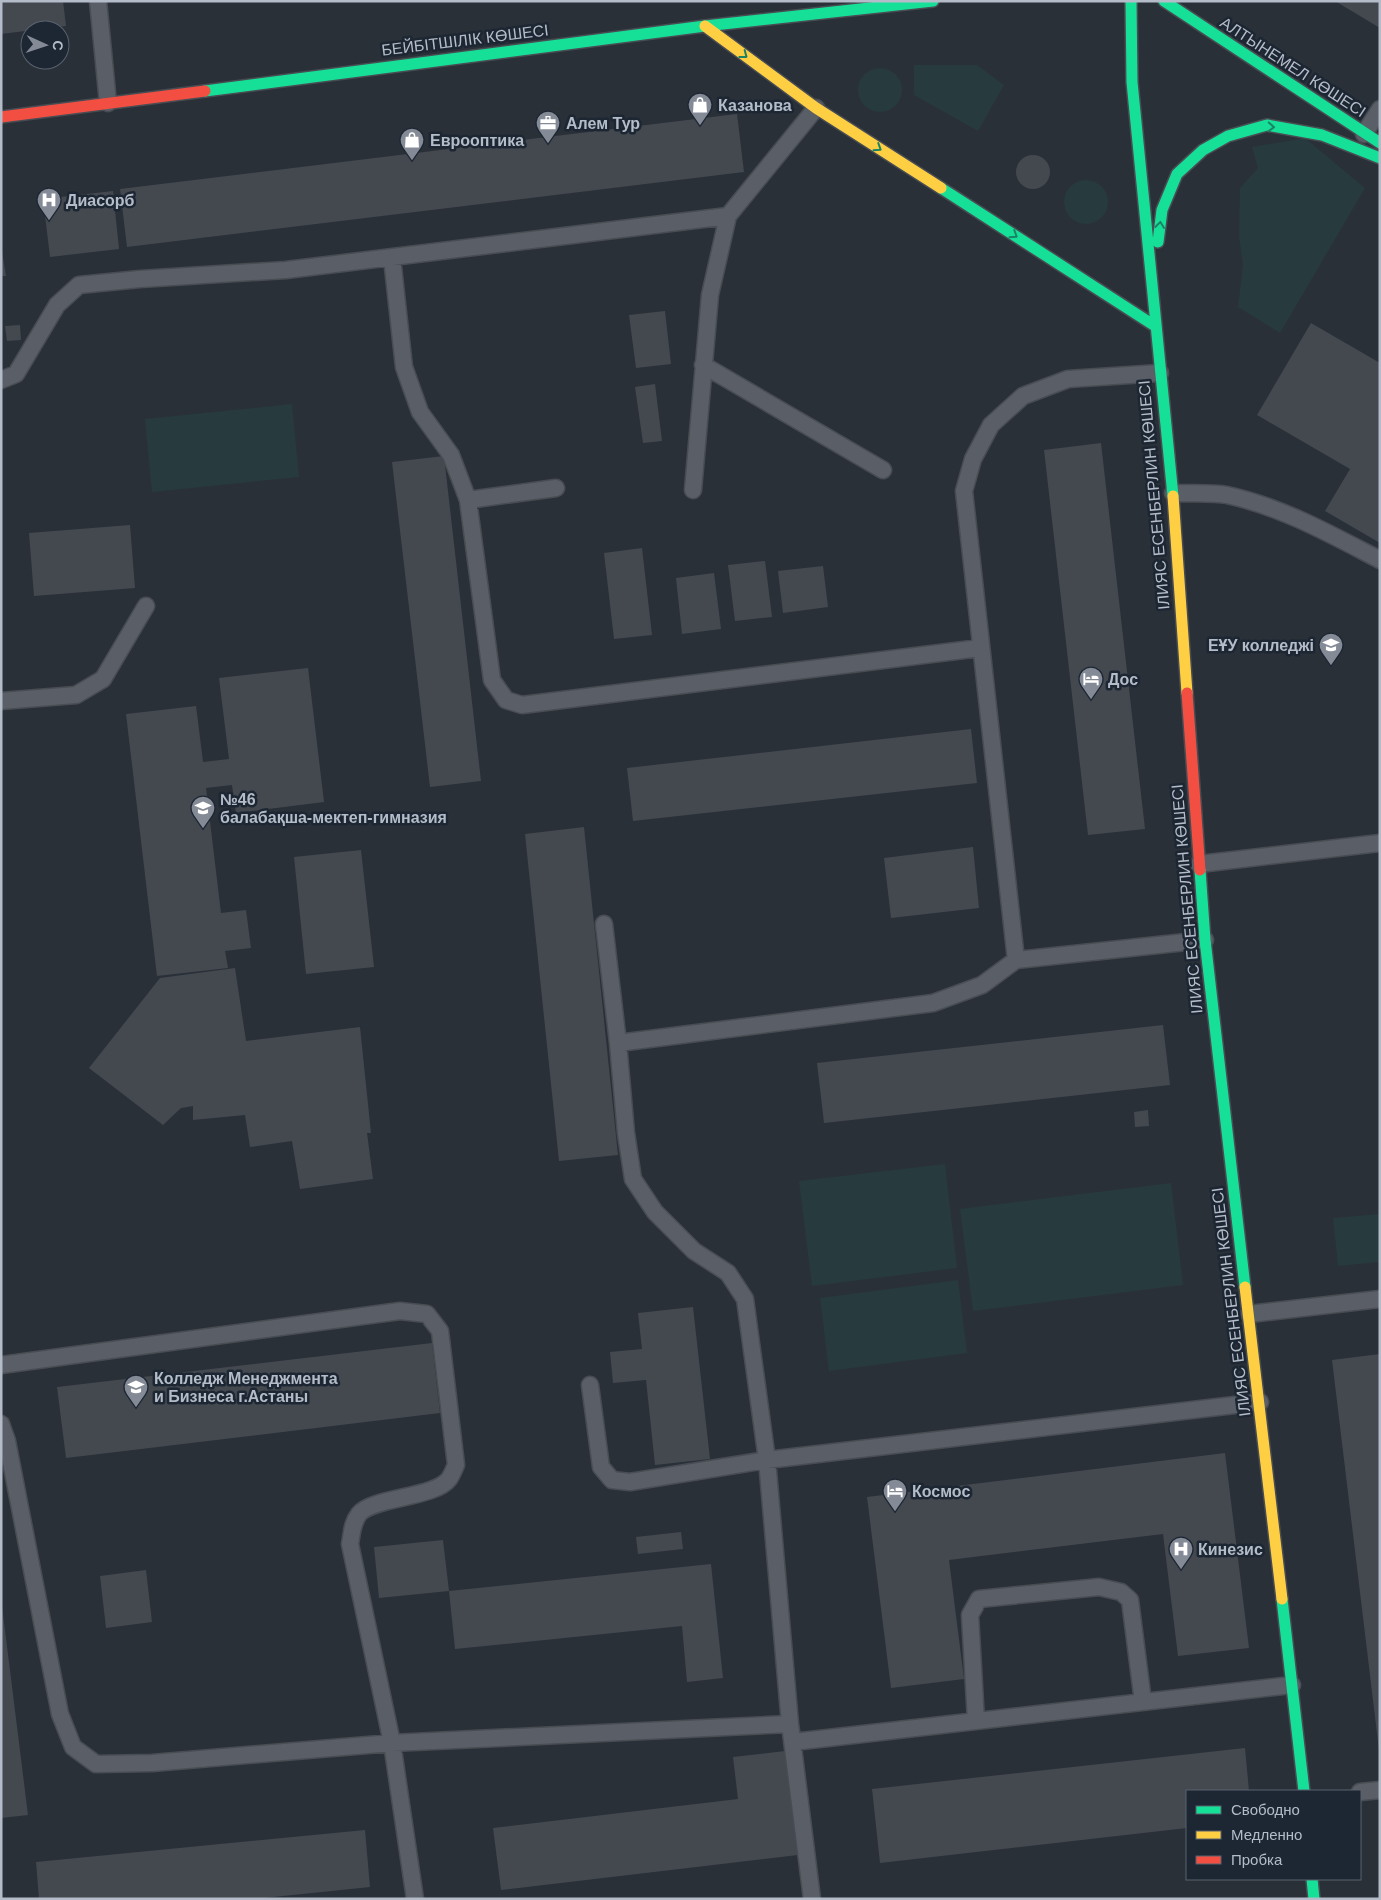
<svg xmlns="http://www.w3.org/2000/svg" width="1381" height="1900" font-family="Helvetica,sans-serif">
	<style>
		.green { fill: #273a3e }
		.building { fill: #444950 }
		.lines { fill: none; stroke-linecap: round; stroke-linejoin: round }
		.lane-casing { stroke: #484c53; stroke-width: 19 }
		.fast-casing { stroke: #484c53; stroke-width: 14 }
		.slow-casing { stroke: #484c53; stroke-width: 14 }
		.jam-casing { stroke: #484c53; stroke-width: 14 }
		.lane { stroke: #5a5e66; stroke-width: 16 }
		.fast { stroke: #16e098; stroke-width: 11 }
		.slow { stroke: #ffcf43; stroke-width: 11 }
		.jam { stroke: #f24e42; stroke-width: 11 }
		.oneway { stroke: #1a8366 }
		.labels { text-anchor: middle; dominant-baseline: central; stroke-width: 5; stroke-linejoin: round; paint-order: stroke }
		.street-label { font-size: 16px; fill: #b4bcc9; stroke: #1d2633 }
		.poi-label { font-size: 16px; font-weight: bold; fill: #b4bcc9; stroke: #1d2633; text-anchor: start }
	</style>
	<rect width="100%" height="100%" fill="#2a3038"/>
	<!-- green -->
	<path class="green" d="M914 65H977L1004 85 978 131 914 95Z
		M858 90a22 22 0 1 1 44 0a22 22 0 1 1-44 0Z
		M1305 138 1365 188 1280 333 1238 307 1243 265 1239 237 1240 188 1258 168 1252 147Z
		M1064 202a22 22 0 1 1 44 0a22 22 0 1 1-44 0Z
		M292 404 299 477 152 492 145 419Z
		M945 1164 957 1268 812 1286 799 1181Z
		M1171 1183 1183 1285 973 1311 960 1209Z
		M1380 1214V1262L1338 1266 1333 1218Z
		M958 1280 967 1353 829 1371 820 1298Z"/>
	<!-- building -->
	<path class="building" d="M1 1H63L66 26 1 34Z
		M1335 1H1380V28Z
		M737 114 744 172 127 247 120 189Z
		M1016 172a17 17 0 1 1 34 0a17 17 0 1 1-34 0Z
		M113 191 119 249 50 257 43 199Z
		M1 245 6 276H1Z
		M665 311 671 364 636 368 629 315Z
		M1311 323 1380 363V543L1325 511 1350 469 1257 415Z
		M20 325 21 340 7 341 5 326Z
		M655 384 662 441 643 443 635 387Z
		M1101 443 1145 829 1088 835 1044 450Z
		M444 456 481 781 430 787 392 462Z
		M130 525 135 588 34 596 29 533Z
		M642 548 652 635 614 639 604 553Z
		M765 561 772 617 735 621 728 565Z
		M823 566 828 607 783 613 778 571Z
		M714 573 721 629 682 634 676 578Z
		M308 668 324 802 236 813 232 785 206 788 221 913 246 910 251 948 225 951 228 968 157 976 126 714 196 706 203 762 229 759 219 678Z
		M971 729 977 783 633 821 627 768Z
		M584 827 618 1155 559 1161 525 834Z
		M973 847 979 908 891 918 884 858Z
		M361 850 374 967 306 974 294 857Z
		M235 968 246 1041 360 1027 371 1133H367L373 1179 300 1189 292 1141 250 1147 245 1115 193 1120V1106L181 1108 163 1125 89 1068 160 978Z
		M1163 1025 1170 1085 824 1123 817 1063Z
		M1148 1110 1149 1126 1135 1127 1134 1112Z
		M693 1307 710 1459 655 1465 646 1380 613 1383 610 1352 642 1349 638 1313Z
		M432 1343 440 1413 66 1458 57 1387Z
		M1380 1354V1750H1379L1332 1360Z
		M1225 1453 1249 1648 1178 1656 1163 1534 949 1560 964 1679 891 1688 867 1497Z
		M681 1532 683 1549 638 1554 636 1537Z
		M443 1540 449 1591 379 1598 374 1547Z
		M711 1564 723 1678 687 1682 682 1626 455 1649 449 1591Z
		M146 1570 152 1622 106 1628 100 1576Z
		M1 1598 28 1815 1 1818Z
		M1245 1748 1249 1791H1187V1828L880 1863 872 1789Z
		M785 1751 798 1855 501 1890 493 1828 738 1799 733 1757Z
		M365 1830 370 1887 253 1899H39L36 1862Z"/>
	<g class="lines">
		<defs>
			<path id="lane" d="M98 1 108 103
				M1364 134 1380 109
				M392 258 404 367 420 412 451 455 468 500 492 680 506 700 522 705 980 648
				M703 365 883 470
				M1 380 16 374 57 305 79 285 140 279 286 270 728 216
				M693 490 710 295 728 216 816 108
				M1173 493C1190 494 1210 492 1227 495 1282 507 1330 534 1380 560
				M468 500 556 488
				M1 701 76 695 103 679 146 606
				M1199 864 1380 843
				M604 924 618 1043
				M1016 960 964 491 973 459 991 425 1023 396 1068 379 1160 373
				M1249 1314 1380 1299
				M1 1365 400 1311 427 1314 440 1331 456 1465C454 1469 452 1475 449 1479 435 1498 372 1497 359 1514 352 1523 352 1533 350 1544L392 1743 790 1724 812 1899
				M590 1385 601 1467 612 1480 630 1482 767 1460 745 1299 728 1273 694 1251 655 1212 633 1179 626 1133 618 1043 933 1003 982 985 1016 960 1205 940
				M1 1424 7 1441H1
				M7 1441 60 1714 73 1747 96 1764 152 1763 392 1743 415 1899
				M976 1721 970 1615 979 1599 1099 1587 1121 1592 1130 1600 1143 1702
				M790 1724 767 1460 1260 1402
				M793 1742 1292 1685
				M1360 1792 1380 1790"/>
			<path id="fast" d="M1131 1 1132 82 1173 496
				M1164 1 1380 143
				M205 91 705 26 933 1
				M941 188 1155 326
				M1158 242 1162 210 1177 174 1203 150 1228 136 1267 125 1322 135 1380 158
				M1200 870 1205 940 1245 1287
				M1282 1599 1304 1791
				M1312 1879 1314 1899"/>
			<path id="slow" d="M705 26 816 108 941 188
				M1173 496 1187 693
				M1245 1287 1282 1599"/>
			<path id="jam" d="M1 117 205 91
				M1187 693 1200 870"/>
		</defs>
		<!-- lane casing -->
		<use href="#lane" class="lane-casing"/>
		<!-- fast casing -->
		<use href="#fast" class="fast-casing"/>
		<!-- slow casing -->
		<use href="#slow" class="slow-casing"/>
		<!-- jam casing -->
		<use href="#jam" class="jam-casing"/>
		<!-- lane -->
		<use href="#lane" class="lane"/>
		<!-- fast -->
		<use href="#fast" class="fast"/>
		<!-- slow -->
		<use href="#slow" class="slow"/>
		<!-- jam -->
		<use href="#jam" class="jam"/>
	</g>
	<!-- one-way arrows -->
	<defs><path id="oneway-chevron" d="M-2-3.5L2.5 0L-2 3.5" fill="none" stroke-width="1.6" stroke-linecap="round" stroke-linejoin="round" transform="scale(1.25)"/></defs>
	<g class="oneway">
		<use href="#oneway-chevron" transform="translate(744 55) rotate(37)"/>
		<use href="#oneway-chevron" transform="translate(1271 127) rotate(3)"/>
		<use href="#oneway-chevron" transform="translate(878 148) rotate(33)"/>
		<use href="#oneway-chevron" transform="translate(1160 225) rotate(-83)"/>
		<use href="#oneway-chevron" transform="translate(1014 235) rotate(33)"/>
	</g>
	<!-- icons -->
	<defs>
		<symbol id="shop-pin" viewBox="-11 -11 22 30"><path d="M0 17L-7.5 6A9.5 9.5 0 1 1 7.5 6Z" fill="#848b96" stroke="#1d2633"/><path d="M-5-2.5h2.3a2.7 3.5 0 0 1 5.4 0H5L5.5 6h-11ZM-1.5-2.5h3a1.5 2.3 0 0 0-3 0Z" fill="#fff"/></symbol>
		<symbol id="office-pin" viewBox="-11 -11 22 30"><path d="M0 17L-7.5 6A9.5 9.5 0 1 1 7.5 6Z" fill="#848b96" stroke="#1d2633"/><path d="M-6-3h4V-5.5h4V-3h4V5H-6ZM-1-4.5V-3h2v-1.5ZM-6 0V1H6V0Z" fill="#fff"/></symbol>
		<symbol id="hospital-pin" viewBox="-11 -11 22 30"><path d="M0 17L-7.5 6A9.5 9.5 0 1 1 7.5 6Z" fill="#848b96" stroke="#1d2633"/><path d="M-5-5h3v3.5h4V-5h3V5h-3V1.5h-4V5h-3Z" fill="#fff"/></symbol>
		<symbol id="university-pin" viewBox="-11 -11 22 30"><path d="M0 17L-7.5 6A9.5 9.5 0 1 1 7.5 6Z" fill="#848b96" stroke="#1d2633"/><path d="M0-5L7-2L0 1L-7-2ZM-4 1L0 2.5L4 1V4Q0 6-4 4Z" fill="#fff"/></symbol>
		<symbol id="hotel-pin" viewBox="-11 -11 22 30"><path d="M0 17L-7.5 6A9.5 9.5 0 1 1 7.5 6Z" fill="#848b96" stroke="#1d2633"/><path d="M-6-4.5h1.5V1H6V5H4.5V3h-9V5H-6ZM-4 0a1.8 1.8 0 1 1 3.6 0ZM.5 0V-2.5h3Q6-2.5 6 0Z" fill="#fff"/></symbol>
		<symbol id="school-pin" viewBox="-11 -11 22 30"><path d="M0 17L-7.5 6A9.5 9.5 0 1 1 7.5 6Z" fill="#848b96" stroke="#1d2633"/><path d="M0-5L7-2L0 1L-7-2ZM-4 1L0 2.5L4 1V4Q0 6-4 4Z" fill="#fff"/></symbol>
	</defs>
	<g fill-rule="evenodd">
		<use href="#shop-pin" x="686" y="91" width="28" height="38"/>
		<use href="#office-pin" x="534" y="109" width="28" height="38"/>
		<use href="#shop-pin" x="398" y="126" width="28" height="38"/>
		<use href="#hospital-pin" x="35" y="186" width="28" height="38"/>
		<use href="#university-pin" x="1317" y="631" width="28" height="38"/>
		<use href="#hotel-pin" x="1077" y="665" width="28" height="38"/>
		<use href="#school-pin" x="189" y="794" width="28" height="38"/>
		<use href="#school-pin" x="122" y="1373" width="28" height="38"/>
		<use href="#hotel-pin" x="881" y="1477" width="28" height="38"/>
		<use href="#hospital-pin" x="1167" y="1535" width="28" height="38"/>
	</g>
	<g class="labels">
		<!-- street labels -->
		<g class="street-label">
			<text transform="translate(465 40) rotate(-7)">БЕЙБІТШІЛІК КӨШЕСІ</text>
			<text transform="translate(1293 67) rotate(33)">АЛТЫНЕМЕЛ КӨШЕСІ</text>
			<text transform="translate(1154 495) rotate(-95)">ІЛИЯС ЕСЕНБЕРЛИН КӨШЕСІ</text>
			<text transform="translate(1187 899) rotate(-95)">ІЛИЯС ЕСЕНБЕРЛИН КӨШЕСІ</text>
			<text transform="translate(1231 1302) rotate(-97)">ІЛИЯС ЕСЕНБЕРЛИН КӨШЕСІ</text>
		</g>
		<!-- poi labels -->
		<g class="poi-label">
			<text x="718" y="105">Казанова</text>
			<text x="566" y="123">Алем Тур</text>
			<text x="430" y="140">Еврооптика</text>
			<text x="66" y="200">Диасорб</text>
			<text x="1314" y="645" text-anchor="end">ЕҰУ колледжі</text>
			<text x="1108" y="679">Дос</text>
			<text x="220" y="799">№46<tspan x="220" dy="18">балабақша-мектеп-гимназия</tspan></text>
			<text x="154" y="1378">Колледж Менеджмента<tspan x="154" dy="18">и Бизнеса г.Астаны</tspan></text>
			<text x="912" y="1491">Космос</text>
			<text x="1198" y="1549">Кинезис</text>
		</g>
	</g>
	<!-- border -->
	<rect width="1381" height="1900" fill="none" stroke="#b4bcc9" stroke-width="5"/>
	<!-- legend -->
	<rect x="1186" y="1790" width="175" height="90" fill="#1d2633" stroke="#59626f"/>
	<rect x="1196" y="1806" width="25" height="8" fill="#16e098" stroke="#59626f"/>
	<text x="1231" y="1815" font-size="15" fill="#b4bcc9">Свободно</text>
	<rect x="1196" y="1831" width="25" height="8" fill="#ffcf43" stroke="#59626f"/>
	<text x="1231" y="1840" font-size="15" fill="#b4bcc9">Медленно</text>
	<rect x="1196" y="1856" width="25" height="8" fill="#f24e42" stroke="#59626f"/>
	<text x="1231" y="1865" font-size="15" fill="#b4bcc9">Пробка</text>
	<!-- north arrow -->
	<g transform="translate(45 45) rotate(93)"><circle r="24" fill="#1d2633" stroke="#59626f"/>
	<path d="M0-4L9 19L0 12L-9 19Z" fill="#848b96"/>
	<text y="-8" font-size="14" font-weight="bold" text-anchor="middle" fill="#b4bcc9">С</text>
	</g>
</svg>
